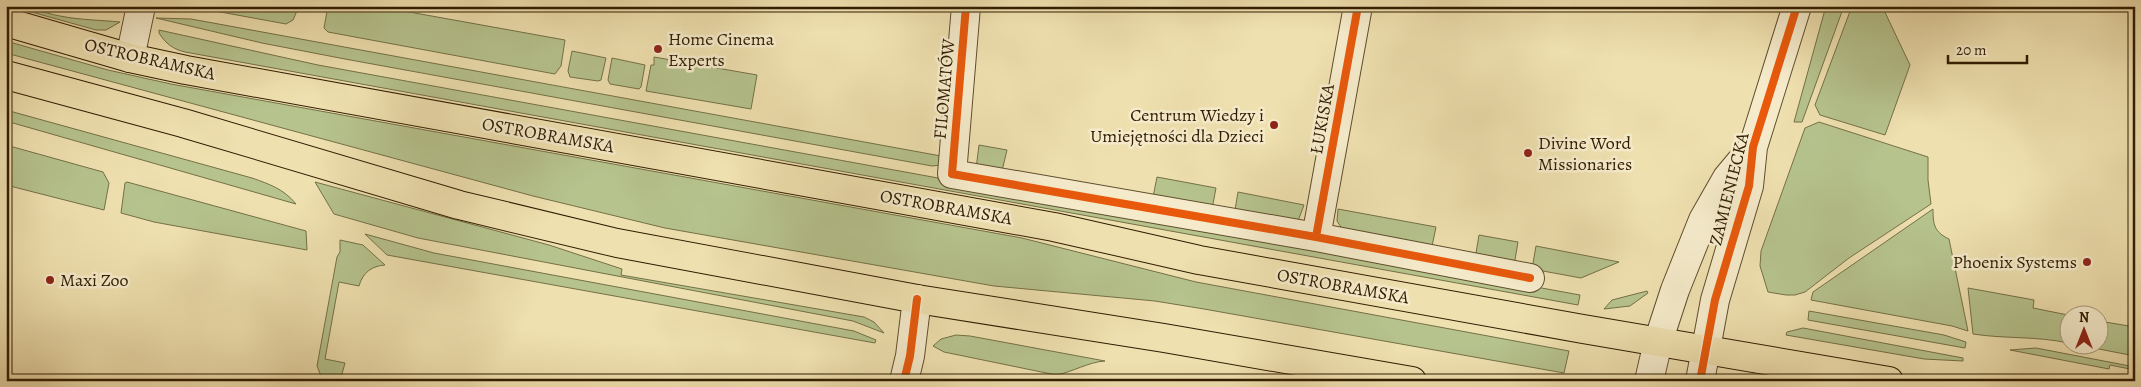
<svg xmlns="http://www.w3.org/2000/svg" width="2141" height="387" font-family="Alegreya,serif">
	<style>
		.green { fill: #b6c38d; stroke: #747047 }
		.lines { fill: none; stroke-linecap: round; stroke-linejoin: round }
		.minor-casing { stroke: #604d2c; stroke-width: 30 }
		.tertiary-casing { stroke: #604d2c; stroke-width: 30 }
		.primary-casing { stroke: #311c01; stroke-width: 30 }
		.minor { stroke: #f5ebcb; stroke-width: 28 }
		.tertiary { stroke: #f5ebcb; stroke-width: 28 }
		.primary { stroke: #efe0af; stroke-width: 28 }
		.cycleway-casing { stroke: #f5ebcb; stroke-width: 11 }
		.cycleway { stroke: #e8590c; stroke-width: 8 }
		.poi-dot { fill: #8f2418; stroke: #f5ebcb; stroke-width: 2 }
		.labels { text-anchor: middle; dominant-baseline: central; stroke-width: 5; stroke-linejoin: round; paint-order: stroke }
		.poi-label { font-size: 18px; fill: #311c01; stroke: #f5ebcb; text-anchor: start }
		.street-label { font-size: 18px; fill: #311c01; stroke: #f5ebcb }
	</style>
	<rect width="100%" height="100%" fill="#efe0af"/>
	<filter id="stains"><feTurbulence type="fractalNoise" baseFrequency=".004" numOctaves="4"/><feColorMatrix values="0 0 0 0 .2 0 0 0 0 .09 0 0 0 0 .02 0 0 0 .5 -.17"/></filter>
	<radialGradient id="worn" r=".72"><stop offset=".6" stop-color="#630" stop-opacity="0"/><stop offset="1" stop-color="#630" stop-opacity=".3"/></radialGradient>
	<!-- green -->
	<path class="green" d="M10 6C28 6 43 13 60 16 80 20 100 20 120 22L106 30H96Z
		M66 6H116L128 10 127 11Z
		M188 6H299L293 20 286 24Z
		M328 6H376L565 40 561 66 555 74 328 32 324 28Z
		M1826 6H1844L1802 122H1794Z
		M1852 6H1882L1910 65 1885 135 1820 115 1815 105Z
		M156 18 191 19 941 156V165L932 166 345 59 262 43Z
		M159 30 318 65 1580 295 1578 305 185 52C173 49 166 44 159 33Z
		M6 41 108 70 171 84 1022 238 1196 282 1569 351 1564 373 1204 309 1155 301 994 286 665 228 533 196 6 53Z
		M572 51 606 58 601 80 598 81 570 77 568 71Z
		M654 57 757 75 751 109 646 91 651 65H654Z
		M612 58 645 65 641 87 639 89 610 84 608 80Z
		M6 110 252 178C269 184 284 189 296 204L6 121Z
		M1819 122 1928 157V180L1931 204 1849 258 1805 292 1795 295H1786L1768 292 1760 266 1761 251 1805 128Z
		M6 145 103 172 109 183 104 210 6 185Z
		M979 145 1007 150 1002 171 976 169Z
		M1157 177 1216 188 1212 209 1153 197Z
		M127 182 306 231 307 250 154 222 121 213 125 183Z
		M315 182 549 245 622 269 621 275 864 317 874 322 884 333 853 321 418 238 334 214Z
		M1238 192 1304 205 1298 221 1234 216Z
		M1338 209 1436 227 1431 251 1346 235 1337 221Z
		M1933 209C1933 224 1934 232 1949 239L1968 331 1952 326 1811 300 1813 292Z
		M365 234 434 253 854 331 876 340 875 343 387 255Z
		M1479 235 1518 242 1514 266 1475 259Z
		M340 240 363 245 385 265C372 266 363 272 359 286L339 282 325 359 345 363 340 381H323L317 366 337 257 340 252Z
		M1536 246 1619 262 1581 278 1532 269Z
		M1968 288 2034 300 2033 308 2068 315V343C2037 336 2005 339 1973 334Z
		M1647 291 1648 293 1630 306 1604 309 1612 300Z
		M1809 311 1944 335 1966 342 1965 348 1808 320Z
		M2099 321 2135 327V356L2078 345 2098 344Z
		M1803 328 1963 358V361L1924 359 1786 335 1787 332Z
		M956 335 970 336 1105 361C1088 362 1073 372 1056 375L944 352 933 346 941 339Z
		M2036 348 2135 367V370L2110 365 2109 369 2010 350Z"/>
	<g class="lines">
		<defs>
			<path id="minor" d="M966 6 952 174 1316 237 1530 278
				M130 58 141 6
				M1316 237 1358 6
				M904 381 910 356 917 299"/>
			<path id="tertiary" d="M1649 381 1658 342 1675 290 1703 220 1727 178 1753 147
				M1700 381 1715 300 1749 186 1753 147 1797 6"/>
			<path id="primary" d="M6 22 130 58 186 70 1054 227 1199 260 1583 329 1889 381
				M6 75 183 123 459 205 617 243 917 299 1164 338 1412 381"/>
		</defs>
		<!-- minor casing -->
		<use href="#minor" class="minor-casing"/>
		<!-- tertiary casing -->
		<use href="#tertiary" class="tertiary-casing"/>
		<!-- primary casing -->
		<use href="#primary" class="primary-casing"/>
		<!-- minor -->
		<use href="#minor" class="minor"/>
		<!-- tertiary -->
		<use href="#tertiary" class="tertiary"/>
		<!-- primary -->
		<use href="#primary" class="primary"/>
		<defs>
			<path id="cycleway" d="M966 6 952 174 1316 237 1530 278
				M1316 237 1358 6
				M904 381 910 356 917 299
				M1700 381 1715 300 1749 186 1753 147 1797 6"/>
		</defs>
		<!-- cycleway casing -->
		<use href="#cycleway" class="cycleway-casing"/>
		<!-- cycleway -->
		<use href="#cycleway" class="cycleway"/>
	</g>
	<!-- markers -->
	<g class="poi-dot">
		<circle cx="658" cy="49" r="5"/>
		<circle cx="1274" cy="125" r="5"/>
		<circle cx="1528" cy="153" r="5"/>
		<circle cx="2087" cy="262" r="5"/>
		<circle cx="50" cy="280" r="5"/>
	</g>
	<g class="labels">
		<!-- poi labels -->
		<g class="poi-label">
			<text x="668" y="39">Home Cinema<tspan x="668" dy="21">Experts</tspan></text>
			<text x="1264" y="115" text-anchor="end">Centrum Wiedzy i<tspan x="1264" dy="21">Umiejętności dla Dzieci</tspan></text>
			<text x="1538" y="143">Divine Word<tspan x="1538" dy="21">Missionaries</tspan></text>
			<text x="2077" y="262" text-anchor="end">Phoenix Systems</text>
			<text x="60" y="280">Maxi Zoo</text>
		</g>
		<!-- street labels -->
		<g class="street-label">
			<text transform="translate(150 59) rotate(13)">OSTROBRAMSKA</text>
			<text transform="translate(944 89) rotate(-85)">FILOMATÓW</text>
			<text transform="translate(1322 119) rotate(-80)">ŁUKISKA</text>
			<text transform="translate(548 135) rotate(10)">OSTROBRAMSKA</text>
			<text transform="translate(1729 189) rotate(-76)">ZAMIENIECKA</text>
			<text transform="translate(946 207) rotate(10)">OSTROBRAMSKA</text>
			<text transform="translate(1343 286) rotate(10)">OSTROBRAMSKA</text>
		</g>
	</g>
	<!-- margin -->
	<rect width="2141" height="387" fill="none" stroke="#efe0af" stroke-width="25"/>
	<rect x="8" y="8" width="2126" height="372" fill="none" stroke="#311c01" stroke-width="2.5"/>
	<rect x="12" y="12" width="2116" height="362" fill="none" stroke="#311c01"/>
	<!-- north arrow -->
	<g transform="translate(2084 330)"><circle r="24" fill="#f5ebcb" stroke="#a7987a"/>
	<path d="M0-4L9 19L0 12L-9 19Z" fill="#8f2418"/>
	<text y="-8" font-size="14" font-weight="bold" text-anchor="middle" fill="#311c01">N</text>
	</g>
	<!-- scale -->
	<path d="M1948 55v8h79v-8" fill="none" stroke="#311c01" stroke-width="2.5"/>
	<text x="1956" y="55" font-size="15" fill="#311c01" stroke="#f5ebcb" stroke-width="4" paint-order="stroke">20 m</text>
	<rect width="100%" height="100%" filter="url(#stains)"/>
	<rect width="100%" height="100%" fill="url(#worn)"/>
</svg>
